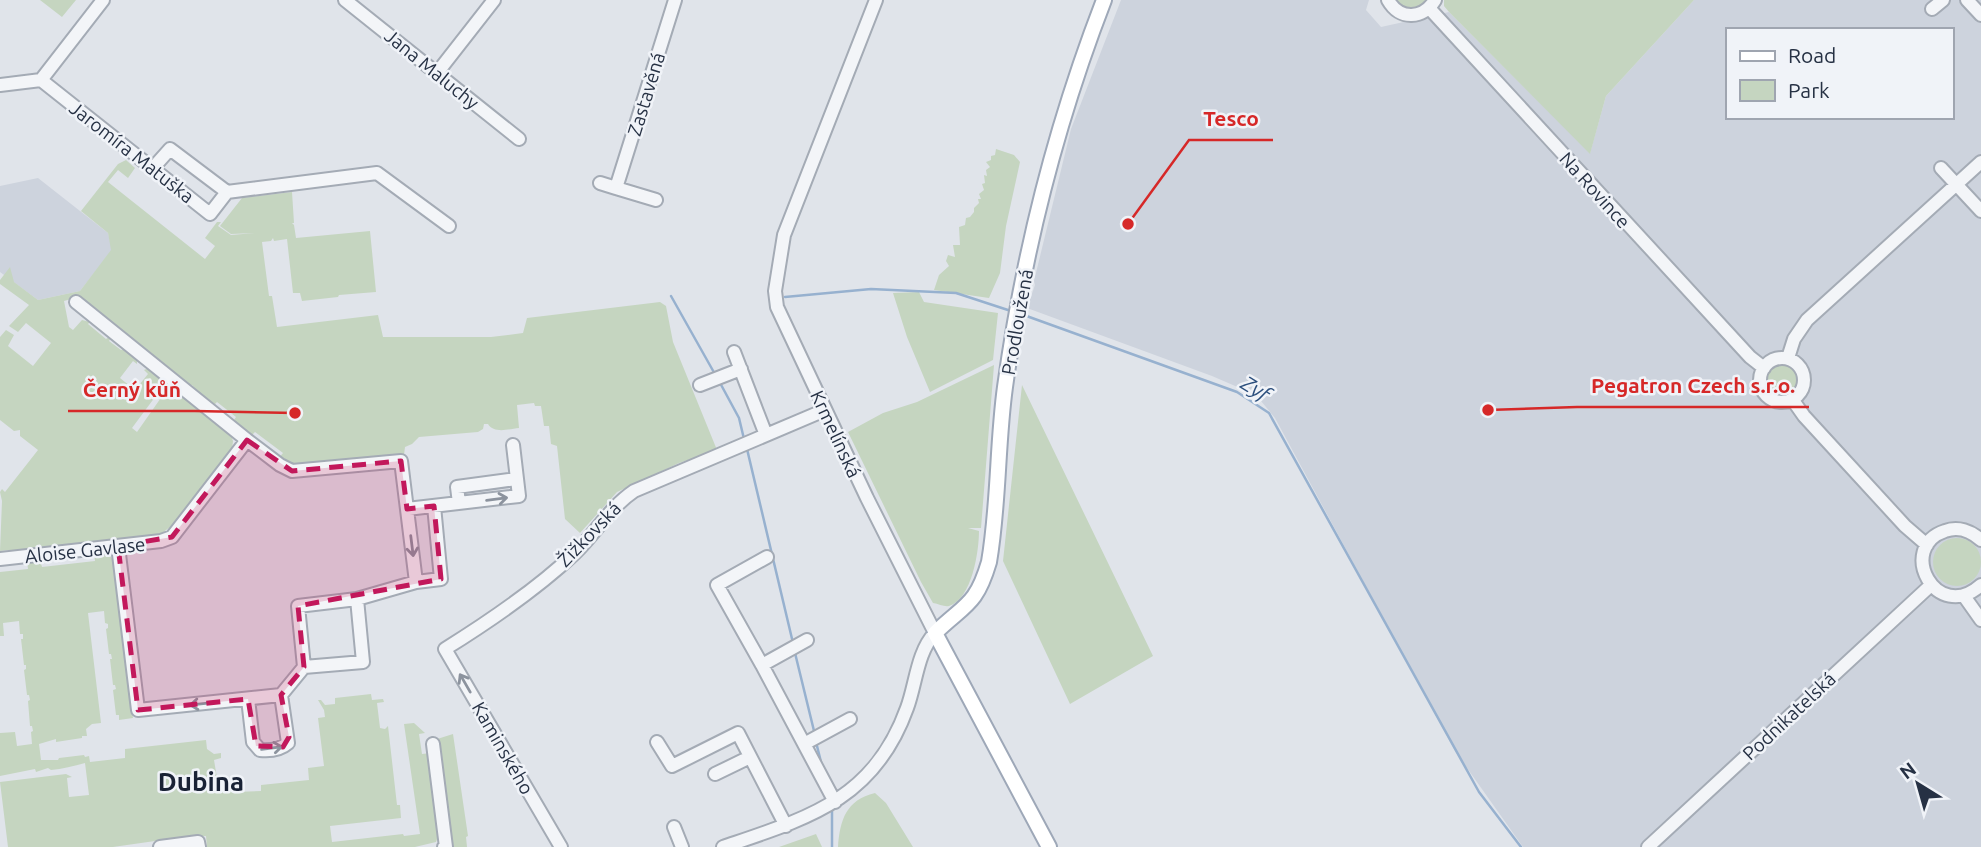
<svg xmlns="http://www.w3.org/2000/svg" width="1981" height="847" font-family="Ubuntu,sans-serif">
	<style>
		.built { fill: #cdd3dd; fill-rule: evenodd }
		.green { fill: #c5d5c0 }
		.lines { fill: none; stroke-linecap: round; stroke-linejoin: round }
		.stream { stroke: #97b1cf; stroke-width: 2.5 }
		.minor-casing { stroke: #a4abb5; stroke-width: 16 }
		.major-casing { stroke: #9ea8b8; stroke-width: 18 }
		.minor { stroke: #f3f5f8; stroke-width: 12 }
		.major { stroke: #fff; stroke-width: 14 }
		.oneway { stroke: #8c939e }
		.marked { fill: #c2185b; fill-opacity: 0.2; stroke: #c2185b; stroke-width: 5; stroke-dasharray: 14 9; stroke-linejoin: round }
		.labels { text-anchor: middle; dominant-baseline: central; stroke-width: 5; stroke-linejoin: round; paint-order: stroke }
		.street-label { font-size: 19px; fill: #263144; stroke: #f0f3f8 }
		.water-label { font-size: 21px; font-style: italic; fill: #2c4f7d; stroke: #f0f3f8 }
		.district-label { font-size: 26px; font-weight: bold; fill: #192235; stroke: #f0f3f8 }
		.leader { fill: none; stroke: #d62828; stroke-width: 2.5 }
		.callout-dot { fill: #d62828; stroke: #f0f3f8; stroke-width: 2.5 }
		.callout-label { font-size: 21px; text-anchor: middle; font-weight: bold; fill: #d62828; stroke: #f0f3f8; stroke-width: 5; stroke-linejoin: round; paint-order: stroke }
	</style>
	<rect width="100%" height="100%" fill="#e0e4ea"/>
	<!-- built -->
	<path class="built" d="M1121 0H1369L1366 10 1381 27 1449 12 1590 153 1606 96 1694 0H1981V847H1523L1455 751 1275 418 1256 395 1212 376 1027 308 1035 285 1034 281 1071 129ZM1727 30H1951V117H1727Z
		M38 178 108 233 112 250 80 291 38 300 0 272V186Z"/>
	<!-- green -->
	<path class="green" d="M40 0H76L62 17Z
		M1396 0H1428C1418 11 1405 12 1396 0Z
		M1444 0H1694L1606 96 1590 154 1449 12 1444 6Z
		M996 149 1014 155 1020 162 1006 226 1000 273 989 298 934 290 939 275 949 266 946 261 948 255 955 257 953 245H960L959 227 965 225 966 218 970 217 974 212V208L979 203 978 199H981L979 194 984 190 982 184 985 183 984 175 987 176 986 170 990 167 986 162 991 160V156L995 155Z
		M126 160 135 168 128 178 118 170 108 182 205 259 215 246 205 238 217 222H221L218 226 231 235 255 233 231 234 220 226 242 198 292 192 294 223H292L294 225 296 238 370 231 376 292 339 295 338 297 302 301 300 293H293L287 239 274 241 273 238 271 241 262 242 269 296H272L277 327 378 315 383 337H491L523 333 527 318 660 302 666 306 673 342 717 450 679 463 617 492 580 533 565 519 557 446 551 444 549 426H544L541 406H535L534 403 517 405 519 428C509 429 494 434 488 424H484L483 429 478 432 419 437 412 444 405 447 404 455 309 467 293 466 278 459 283 453 255 432 250 437 232 423 236 417 217 402 212 407 192 385 188 388 129 340 131 337 88 302 84 306 71 299 64 301 69 327 73 330 82 320 90 322 88 324 106 339 109 337 111 338 109 341 121 350 125 349 137 359V364L133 361 120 378 135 390 148 374 144 370C150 366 156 374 161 378V389L132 428 137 432 165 392 174 389 230 433 233 441 232 449 175 523 161 534 10 553 9 550 0 551 2 501 0 492 2 489 5 492 38 450 20 436V430L14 431 0 420V337L6 330 14 335 8 346 33 366 51 343 26 323 18 332 9 326 29 305 0 284V280L10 267 14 282 38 300 80 291 111 250 108 233 81 211 118 164Z
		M919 292 924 302 998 313 993 360 930 392 907 337 893 293Z
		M994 365 981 528H968L979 531C979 551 972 599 949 606 944 607 939 604 933 603L921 582 848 432 883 413 917 402Z
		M1767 380a15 15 0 1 1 30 0a15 15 0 1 1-30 0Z
		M1022 385 1153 656 1070 704 1003 561Z
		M1933 562a24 24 0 1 1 48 0a24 24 0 1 1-48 0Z
		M94 553C104 552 111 553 115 564L133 718 119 720V715H116L113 690 116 689 115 685H113L110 659H112L111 654H109L106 629 108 628V624L105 623 104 611 88 613 101 723 92 724 86 729 87 736H82V738L56 742V739L39 744 41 760H58L59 758 84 755 85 757 89 756 90 762 125 758V749L206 740 207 749 214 754 221 753V758L214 760 217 778 234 792 261 791V785L309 780 308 768 324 766 318 718 325 717 324 710 318 700H321L325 705 335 704V698L371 694 372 700 383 699 384 702 377 703 380 728 385 729 388 726 397 805H400L401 818 330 826 332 842 403 834 404 836 420 834 404 724 414 723 425 733 419 734 422 754 431 753 439 834 436 842 415 847H207L206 836 198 837 197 835 113 847H8L0 782 66 774 72 777 67 778 69 797 89 795 85 763C74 766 62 769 51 770L48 768 36 772 35 769 0 776V733L15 732 17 746 32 744 31 732 33 731 32 726H30L28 701 30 700 29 695H27L24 670 26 669V665H24L21 639H23V634H20L19 621 3 623 4 636H0V572L28 569 27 561 40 560 42 567 95 561Z
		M453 734 468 836 466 837 467 847H450L434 740Z
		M875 793 886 803 913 847H838C840 820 846 800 875 793Z
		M816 834 822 847H779Z"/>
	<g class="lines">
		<!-- stream -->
		<path class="stream" d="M671 296 716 376
			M785 297 871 289 956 293 1011 311
			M1021 314 1237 392 1269 413 1479 792 1521 847
			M719 381 739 418 744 439
			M747 449 793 643
			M795 653 815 735
			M816 742 822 766
			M832 806V847"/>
		<defs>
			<path id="minor" d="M345 0 519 139
				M1388 0C1400 21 1423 19 1435 0
				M1967 0 1981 15
				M1429 8 1750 357 1764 368
				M1932 9 1943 0
				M437 73 494 0
				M41 80 103 0
				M0 85 41 80 210 214 227 192 377 173 449 226
				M153 168 170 149 227 192
				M1941 168 1981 211
				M600 183 616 188
				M656 200 616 188 675 0
				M76 302 247 440 280 465 292 471 401 461 416 582
				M734 352 766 435
				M1788 358 1794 339 1807 320 1981 162
				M1760 380a22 22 0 1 1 44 0a22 22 0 1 1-44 0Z
				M700 385 741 369
				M1792 399 1804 416 1905 526 1927 545
				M459 503 457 487 516 479
				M407 509 519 496 513 445
				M1981 540C1971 531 1958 526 1945 531 1896 547 1936 625 1981 585
				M118 546 138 710 281 695 304 667
				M0 559 161 541 172 537 247 440
				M1964 596 1981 620
				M357 599 363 662 304 667 298 606Z
				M357 599 416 582 441 579 434 506
				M807 640 762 665 835 802
				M762 665 717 585 767 557
				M248 699 253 742 260 750C270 751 280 750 288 743L281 695
				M657 742 672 766 738 733 786 826
				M433 744 446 847H444
				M804 744 850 719
				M715 774 750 757
				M674 827 682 847
				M160 847 198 842 199 847
				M561 847 445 649C490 621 536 590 575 553 596 533 609 508 634 491L825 410
				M723 847C808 818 874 800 907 708 916 684 917 652 935 633L867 498 777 307 775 291 784 235 876 0
				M1648 847 1931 585"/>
			<path id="major" d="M1049 847 935 633C965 604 976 606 989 562 999 504 997 445 1005 387 1023 255 1056 124 1104 0"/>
		</defs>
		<!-- minor casing -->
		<use href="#minor" class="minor-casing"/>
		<!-- major casing -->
		<use href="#major" class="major-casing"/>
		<!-- minor -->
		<use href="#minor" class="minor"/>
		<!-- major -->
		<use href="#major" class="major"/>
	</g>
	<!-- one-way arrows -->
	<defs><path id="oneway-shaft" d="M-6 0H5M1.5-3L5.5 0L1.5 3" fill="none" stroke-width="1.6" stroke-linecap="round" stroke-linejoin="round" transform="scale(1.75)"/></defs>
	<g class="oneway">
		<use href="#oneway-shaft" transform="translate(497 499) rotate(-7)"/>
		<use href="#oneway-shaft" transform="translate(412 546) rotate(83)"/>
		<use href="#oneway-shaft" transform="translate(465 683) rotate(-120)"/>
		<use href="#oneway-shaft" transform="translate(200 704) rotate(174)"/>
		<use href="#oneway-shaft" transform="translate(272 748) rotate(-8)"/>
	</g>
	<!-- marked area -->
	<path class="marked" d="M247 440 292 471 401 461 407 509 434 506 441 579 298 606 304 667 281 695 289 737 283 747 256 746 248 699 138 710 118 546 172 537Z"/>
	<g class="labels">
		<!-- street labels -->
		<g class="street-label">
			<text transform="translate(432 69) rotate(39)">Jana Maluchy</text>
			<text transform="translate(646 94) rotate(-73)">Zastavěná</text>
			<text transform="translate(132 152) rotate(38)">Jaromíra Matuška</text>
			<text transform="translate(1595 190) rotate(48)">Na Rovince</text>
			<text transform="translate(1017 322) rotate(-80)">Prodloužená</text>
			<text transform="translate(836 434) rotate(65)">Krmelínská</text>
			<text transform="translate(589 534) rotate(-46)">Žižkovská</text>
			<text transform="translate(85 550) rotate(-6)">Aloise Gavlase</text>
			<text transform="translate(1789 716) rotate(-43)">Podnikatelská</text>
			<text transform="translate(503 748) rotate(60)">Kaminského</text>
		</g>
		<!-- water labels -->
		<g class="water-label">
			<text transform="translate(1256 388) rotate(31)">Zyf</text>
		</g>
		<!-- district labels -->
		<g class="district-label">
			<text x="201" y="781">Dubina</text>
		</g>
	</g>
	<!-- callouts -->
	<path class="leader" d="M1128 224L1189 140H1273M1488 410L1577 407H1809M295 413L195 411H68"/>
	<g class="callout-dot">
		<circle cx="1128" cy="224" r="7"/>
		<circle cx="1488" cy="410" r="7"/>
		<circle cx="295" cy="413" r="7"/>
	</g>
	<g class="callout-label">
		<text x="1231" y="126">Tesco</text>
		<text x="1693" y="393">Pegatron Czech s.r.o.</text>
		<text x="132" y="397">Černý kůň</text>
	</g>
	<!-- legend -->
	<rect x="1726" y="28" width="228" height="91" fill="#f0f3f8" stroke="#9fa5b0" stroke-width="2"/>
	<rect x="1740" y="51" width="35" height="10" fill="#ffffff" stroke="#9fa5b0" stroke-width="2"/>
	<text x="1788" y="63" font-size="21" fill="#263144">Road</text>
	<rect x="1740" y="80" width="35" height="21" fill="#c5d5c0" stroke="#9fa5b0" stroke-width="2"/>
	<text x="1788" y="98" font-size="21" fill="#263144">Park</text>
	<!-- north arrow -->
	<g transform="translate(1918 784) rotate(323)" stroke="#f0f3f8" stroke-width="5" paint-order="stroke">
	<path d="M0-5L12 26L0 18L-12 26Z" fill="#263144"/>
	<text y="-10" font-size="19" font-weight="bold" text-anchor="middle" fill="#263144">N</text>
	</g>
</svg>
